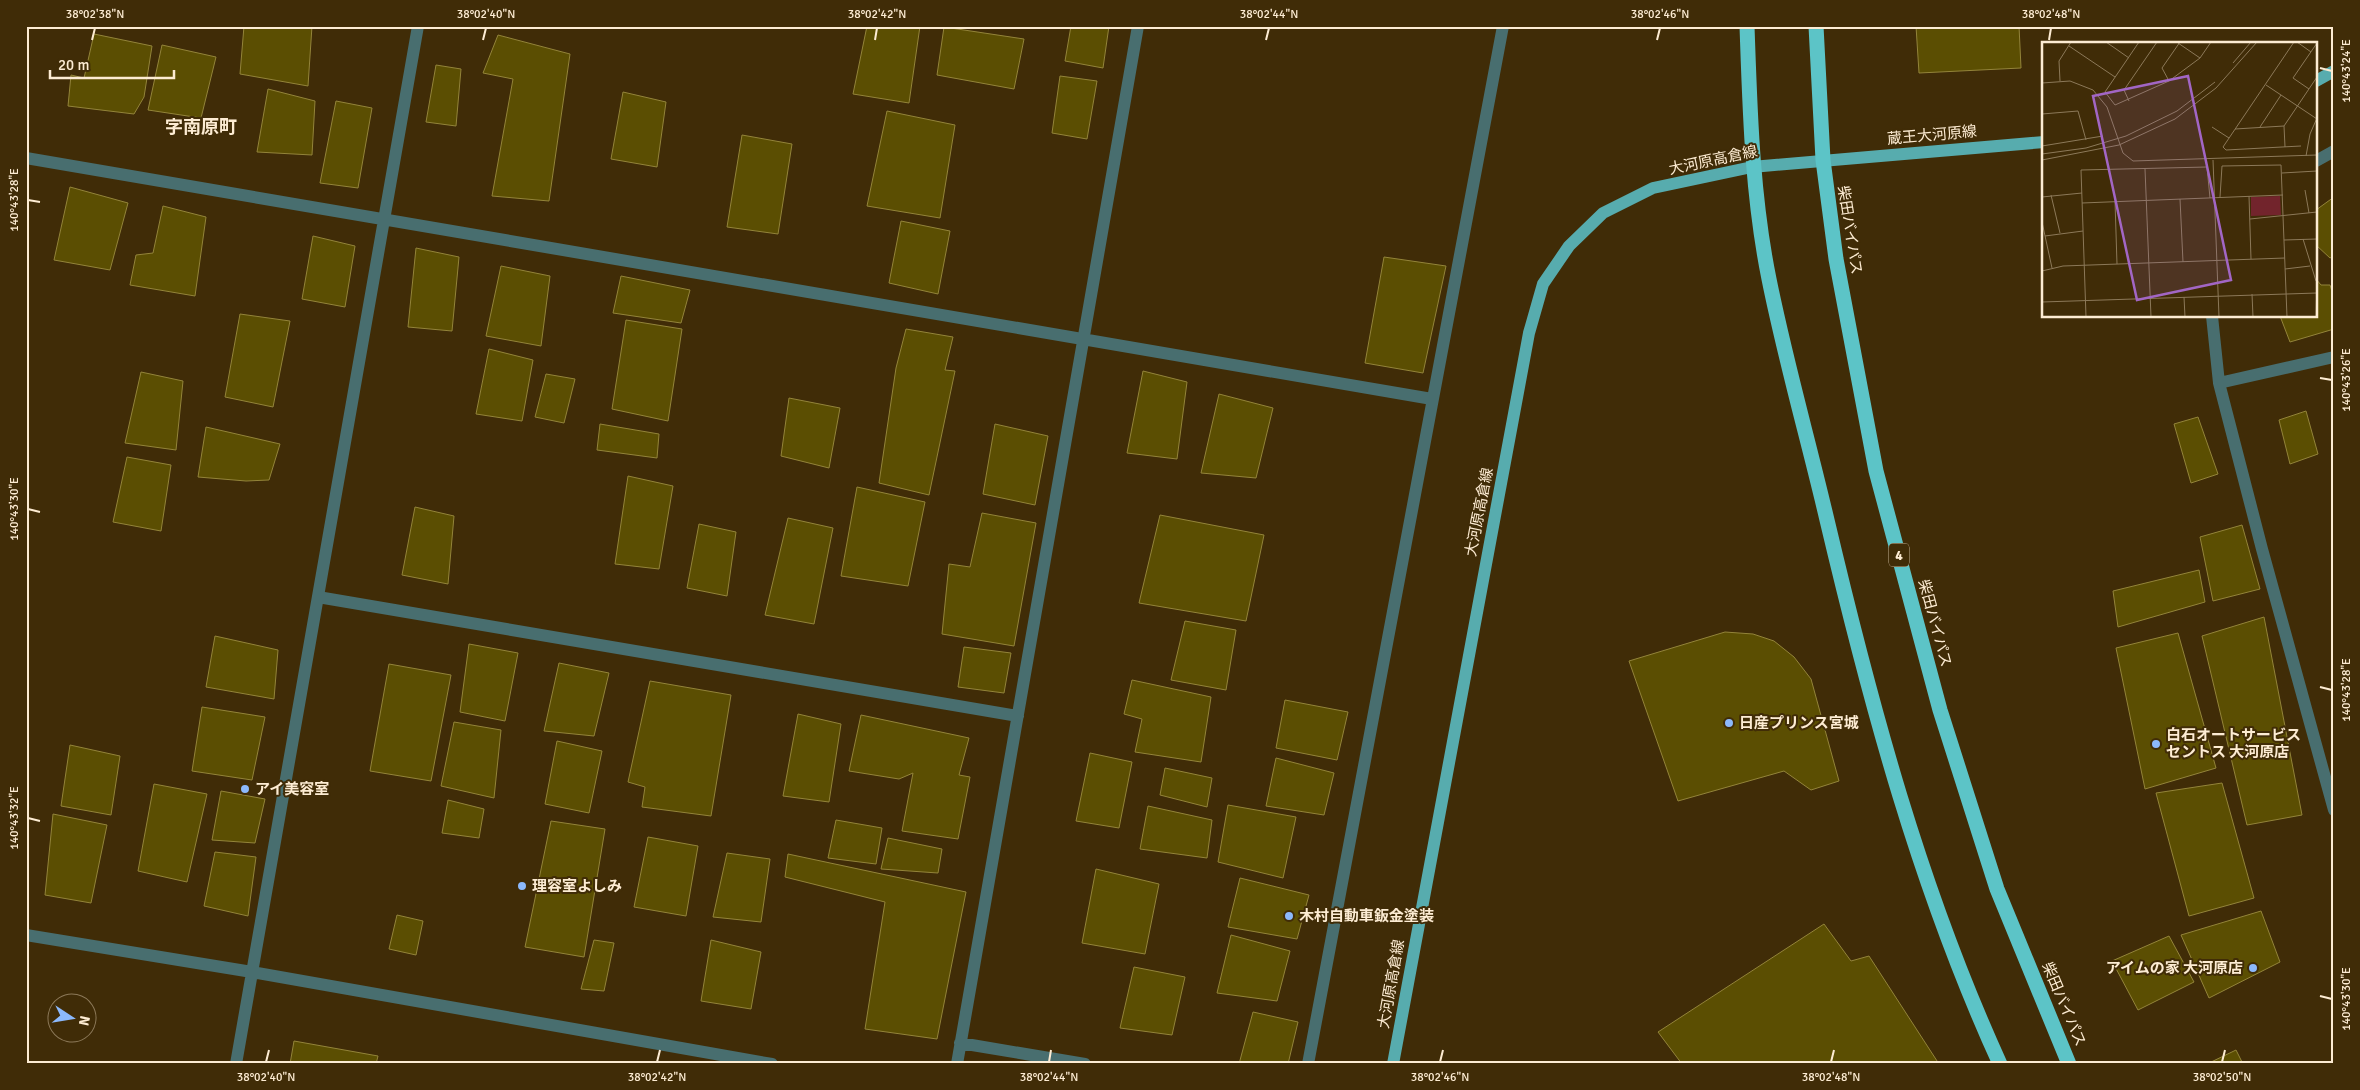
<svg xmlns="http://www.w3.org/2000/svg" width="2360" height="1090" font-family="Signika,'Noto Sans JP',sans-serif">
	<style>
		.building { fill: #5b4e02; stroke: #93843a }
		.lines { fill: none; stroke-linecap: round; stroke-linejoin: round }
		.minor { stroke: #486e6f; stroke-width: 12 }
		.major { stroke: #57acae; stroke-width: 12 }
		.highway { stroke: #5cc4c7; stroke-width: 15 }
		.ticks { fill: none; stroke: #fdecd3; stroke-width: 2 }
		.poi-dot { fill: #8cb9fc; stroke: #402c07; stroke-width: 2 }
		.labels { text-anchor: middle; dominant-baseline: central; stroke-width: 4; stroke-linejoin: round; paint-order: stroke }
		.shield { fill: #402c07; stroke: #c4b296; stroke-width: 1 }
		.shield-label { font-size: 14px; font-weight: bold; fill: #fdecd3 }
		.street-label { font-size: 15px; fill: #fdecd3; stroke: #402c07 }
		.poi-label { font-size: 15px; font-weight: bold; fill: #fdecd3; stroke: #402c07; text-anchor: start }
		.quarter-label { font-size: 18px; font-weight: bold; fill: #fdecd3; stroke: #402c07 }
		.inset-road { fill: none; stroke: #8c7959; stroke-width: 1 }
		.view { fill: #a266c5; fill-opacity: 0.15; stroke: #a266c5; stroke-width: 2.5 }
		.inset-edge { fill: none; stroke: #fdecd3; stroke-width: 2.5 }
		.neatline { fill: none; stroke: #fdecd3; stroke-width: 2 }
		.ticks-label { font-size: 12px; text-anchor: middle; fill: #fdecd3 }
	</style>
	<rect width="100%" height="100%" fill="#402c07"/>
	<!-- building -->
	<path class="building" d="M244 26H312L308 86 240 74Z
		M867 26H920L909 103 853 94Z
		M1071 26H1109L1103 68 1065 61Z
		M1916 26H2019L2021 68 1919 73Z
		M944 27 1024 39 1014 89 937 75Z
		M94 34 152 46 144 97 134 114 68 106 71 75 84 78Z
		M498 35 570 54 549 201 492 196 513 79 483 73Z
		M162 45 216 57 201 118 148 110Z
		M436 65 461 69 456 126 426 122Z
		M1060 76 1097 81 1087 139 1052 133Z
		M268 89 315 101 312 155 257 152Z
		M623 92 666 102 657 167 611 159Z
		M336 101 372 108 358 188 320 183Z
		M887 111 955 125 940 218 867 206Z
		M742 135 792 144 778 234 727 227Z
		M70 187 128 203 110 270 54 260Z
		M2334 197V256L2330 258 2316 245V210Z
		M163 206 206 217 195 296 130 285 136 255 153 253Z
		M901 221 950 231 938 294 889 283Z
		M313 236 355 246 345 307 302 299Z
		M416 248 459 257 452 331 408 327Z
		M1384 257 1446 266 1423 373 1365 363Z
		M501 266 550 276 541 346 486 336Z
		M621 276 690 290 681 323 613 313Z
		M2316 279 2321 285H2330L2334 298V329L2290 342 2280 316H2316Z
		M240 314 290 321 273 407 225 397Z
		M626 320 682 329 668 421 612 409Z
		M906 329 953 337 945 370 955 371 929 495 879 483 896 368Z
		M489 349 533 360 522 421 476 414Z
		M1143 371 1187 382 1177 459 1127 453Z
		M141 372 183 381 176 450 125 443Z
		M546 374 575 379 564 423 535 417Z
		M1219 394 1273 408 1256 478 1201 473Z
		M789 398 840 408 829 468 781 456Z
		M2306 411 2318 454 2290 464 2279 420Z
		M2198 417 2218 474 2191 483 2174 424Z
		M600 424 659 434 657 458 597 450Z
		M995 424 1048 436 1035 505 983 494Z
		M206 427 280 444 269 480 246 481 198 477Z
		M127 457 171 465 161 531 113 522Z
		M628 476 673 486 659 569 615 564Z
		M857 487 925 502 908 586 841 576Z
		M415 507 454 516 448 584 402 575Z
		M982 513 1036 523 1014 646 942 634 949 564 970 567Z
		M1160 515 1264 535 1246 621 1139 603Z
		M788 518 833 528 814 624 765 615Z
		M699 524 736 532 727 596 687 588Z
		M2242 525 2260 589 2213 601 2200 537Z
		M2199 570 2205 602 2118 627 2113 591Z
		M2264 617 2302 815 2247 825 2202 636Z
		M1185 621 1236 630 1226 690 1171 680Z
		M1725 632 1753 634 1774 641 1794 657 1811 679 1839 781 1811 790 1784 771 1678 801 1629 661Z
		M2178 633 2216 768 2145 789 2116 648Z
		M215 636 278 650 274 699 206 687Z
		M469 644 518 653 505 721 460 712Z
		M964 647 1011 653 1004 693 958 687Z
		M559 663 609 673 594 736 544 731Z
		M389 664 451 675 431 781 370 771Z
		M1132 680 1211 697 1201 762 1135 752 1142 719 1124 714Z
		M650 681 731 695 711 816 642 807 645 787 628 782Z
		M1285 700 1348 712 1337 760 1276 748Z
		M202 707 265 717 252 780 192 771Z
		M798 714 841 724 829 802 783 796Z
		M861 715 969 738 959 775 970 777 958 839 902 831 913 773 899 779 849 771Z
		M454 722 501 730 494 798 441 786Z
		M557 741 602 751 589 813 545 804Z
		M70 745 120 756 111 815 61 806Z
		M1090 753 1132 762 1119 828 1076 821Z
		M1276 758 1334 773 1324 815 1266 806Z
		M1165 768 1212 778 1207 807 1160 795Z
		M2222 783 2254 898 2189 916 2156 793Z
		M154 784 207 794 187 882 138 871Z
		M221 791 265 799 255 843 212 840Z
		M448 800 484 809 479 838 442 833Z
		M1228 805 1296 817 1283 878 1218 862Z
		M1148 806 1212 820 1207 858 1140 849Z
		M53 814 107 825 91 903 45 895Z
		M836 820 882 828 876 864 828 858Z
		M551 821 605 829 584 957 525 947Z
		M648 837 698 846 686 916 634 907Z
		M888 838 942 849 938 873 881 869Z
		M215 852 256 857 248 916 204 906Z
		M727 853 770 859 761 922 713 917Z
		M788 854 966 892 937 1039 865 1029 885 902 785 877Z
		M1096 869 1159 884 1145 954 1082 943Z
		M1240 878 1309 895 1297 939 1228 927Z
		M2261 911 2280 962 2209 998 2181 935Z
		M397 915 423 921 416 955 389 949Z
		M1824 924 1851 961 1869 956 1939 1064H1682L1658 1032Z
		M1231 935 1290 951 1277 1001 1217 993Z
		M2169 936 2194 982 2138 1010 2112 961Z
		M594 940 614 943 604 991 581 989Z
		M711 940 761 952 751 1009 701 1001Z
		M1134 967 1185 977 1172 1035 1120 1028Z
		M1253 1012 1298 1022 1288 1064H1239Z
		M294 1041 378 1056 376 1064H290Z
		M2236 1050 2243 1064H2207Z"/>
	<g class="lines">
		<!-- minor -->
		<path class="minor" d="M26 158 1432 399
			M2316 161 2334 151
			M2212 316 2219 383 2262 549 2334 810
			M2219 383 2334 357
			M318 597 1018 716
			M26 935 252 972 772 1064
			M960 1043 1085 1064
			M236 1064 418 26
			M957 1064 1138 26
			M1308 1064 1503 26"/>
		<!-- major -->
		<path class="major" d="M2316 81 2334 71
			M1393 1064 1529 333 1543 284 1569 246 1603 213 1653 188 1752 167 2044 142"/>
		<!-- highway -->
		<path class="highway" d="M1747 26C1750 111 1752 195 1769 279 1785 359 1808 439 1827 520 1871 706 1920 889 2000 1064
			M1816 26 1823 160 1836 259 1876 471 1940 710 1997 889 2069 1064"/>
	</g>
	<!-- ticks -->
	<path class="ticks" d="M92 40 95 28M483 40 486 28M875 40 877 28M1266 40 1269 28M1657 40 1660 28M2049 40 2051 28M2320 68 2332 71M28 200 40 202M2320 378 2332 380M28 509 40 512M2320 687 2332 690M28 818 40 821M2320 996 2332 999M266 1062 269 1050M657 1062 660 1050M1049 1062 1051 1050M1440 1062 1443 1050M1831 1062 1834 1050M2222 1062 2225 1050"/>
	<!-- markers -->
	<g class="poi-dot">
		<circle cx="1729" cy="723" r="5"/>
		<circle cx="2156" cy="744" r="5"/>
		<circle cx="245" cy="789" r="5"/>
		<circle cx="522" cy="886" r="5"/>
		<circle cx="1289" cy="916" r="5"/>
		<circle cx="2253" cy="968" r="5"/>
	</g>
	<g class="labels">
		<!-- shield labels -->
		<rect class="shield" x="1889" y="543.5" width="20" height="23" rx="4"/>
		<g class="shield-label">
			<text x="1899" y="555">4</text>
		</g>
		<!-- street labels -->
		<g class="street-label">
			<text transform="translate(1932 135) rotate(-5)">蔵王大河原線</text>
			<text transform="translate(1713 160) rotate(-12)">大河原高倉線</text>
			<text transform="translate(1850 230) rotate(81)">柴田バイパス</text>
			<text transform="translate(1479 512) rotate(-79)">大河原高倉線</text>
			<text transform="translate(1935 623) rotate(75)">柴田バイパス</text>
			<text transform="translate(1391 984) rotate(-80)">大河原高倉線</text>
			<text transform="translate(2064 1004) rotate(67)">柴田バイパス</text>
		</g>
		<!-- poi labels -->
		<g class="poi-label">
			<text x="1739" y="723">日産プリンス宮城</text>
			<text x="2166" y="735">白石オートサービス<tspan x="2166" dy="17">セントス 大河原店</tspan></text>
			<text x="255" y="789">アイ美容室</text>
			<text x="532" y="886">理容室よしみ</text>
			<text x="1299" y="916">木村自動車鈑金塗装</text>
			<text x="2243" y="968" text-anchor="end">アイムの家 大河原店</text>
		</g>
		<!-- quarter labels -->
		<g class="quarter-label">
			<text x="201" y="127">字南原町</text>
		</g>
	</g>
	<!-- overview -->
	<g transform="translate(2042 42)">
		<rect width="275" height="275" fill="#402c07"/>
		<path d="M238 154 239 173 209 174V155Z" fill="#72242c"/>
		<path class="inset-road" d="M64 0 87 16M97 0 63 50 73 63 127 39 158 16 169 0M252 0 181 105 184 108 259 104M255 0 269 10M136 1 158 16M27 4 73 35M191 21 209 0M18 39 17 19 29 0M127 39 120 26 138 0M0 41 28 39 51 48 65 65 81 111 91 119 275 113M224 43 275 77M267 47 251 36 275 1M87 59 82 48 115 0M0 72 36 69 44 98M242 84 243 105M170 85 187 96M218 85 239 53M193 87 242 84 275 35M0 104 61 94M0 112 44 106 84 94 135 69 173 40M264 114 268 92 275 76M0 118 77 103 133 77 174 46 215 0M171 118 177 275M103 127 109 275M240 131 275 129M263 148 267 171M9 153 18 191M207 154 209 217M0 155 40 151M178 155 180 124 239 123 245 275M138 157 141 220M73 159 75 222M40 161 241 153M208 177 275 170M0 180 10 226M3 194 41 189M261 197 274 239M242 198 275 197M243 227 268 224M0 229 21 224 243 216M210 252 211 275M142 255 143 275M0 260 275 251M44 275 39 128 165 125 168 156M274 275 275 239"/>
		<path class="view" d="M146 34 189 238 95 258 51 54Z"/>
		<rect width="275" height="275" class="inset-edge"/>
	</g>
	<!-- border -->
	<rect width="2360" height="1090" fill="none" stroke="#402c07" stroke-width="55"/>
	<!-- north arrow -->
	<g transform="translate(72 1018) rotate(102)"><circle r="24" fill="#402c07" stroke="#8c7959"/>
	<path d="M0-4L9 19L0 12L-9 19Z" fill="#8cb9fc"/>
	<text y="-8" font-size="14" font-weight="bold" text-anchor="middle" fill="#fdecd3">N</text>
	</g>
	<!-- scale -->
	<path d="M50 70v8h124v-8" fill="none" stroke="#fdecd3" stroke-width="2.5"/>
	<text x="58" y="70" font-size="15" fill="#fdecd3" stroke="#402c07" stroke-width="4" paint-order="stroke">20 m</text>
	<rect x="28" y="28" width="2304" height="1034" class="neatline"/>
	<g class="ticks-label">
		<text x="95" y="18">38°02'38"N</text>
		<text x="486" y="18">38°02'40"N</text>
		<text x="877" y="18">38°02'42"N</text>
		<text x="1269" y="18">38°02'44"N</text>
		<text x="1660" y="18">38°02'46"N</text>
		<text x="2051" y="18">38°02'48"N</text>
		<text transform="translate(2346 71) rotate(-90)" y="4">140°43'24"E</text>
		<text transform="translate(14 200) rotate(-90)" y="4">140°43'28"E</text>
		<text transform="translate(2346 380) rotate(-90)" y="4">140°43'26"E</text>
		<text transform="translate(14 509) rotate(-90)" y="4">140°43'30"E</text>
		<text transform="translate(2346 690) rotate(-90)" y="4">140°43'28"E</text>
		<text transform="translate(14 818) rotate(-90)" y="4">140°43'32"E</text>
		<text transform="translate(2346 999) rotate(-90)" y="4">140°43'30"E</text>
		<text x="266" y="1081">38°02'40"N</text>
		<text x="657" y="1081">38°02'42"N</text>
		<text x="1049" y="1081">38°02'44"N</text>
		<text x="1440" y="1081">38°02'46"N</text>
		<text x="1831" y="1081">38°02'48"N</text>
		<text x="2222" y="1081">38°02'50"N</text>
	</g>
</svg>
